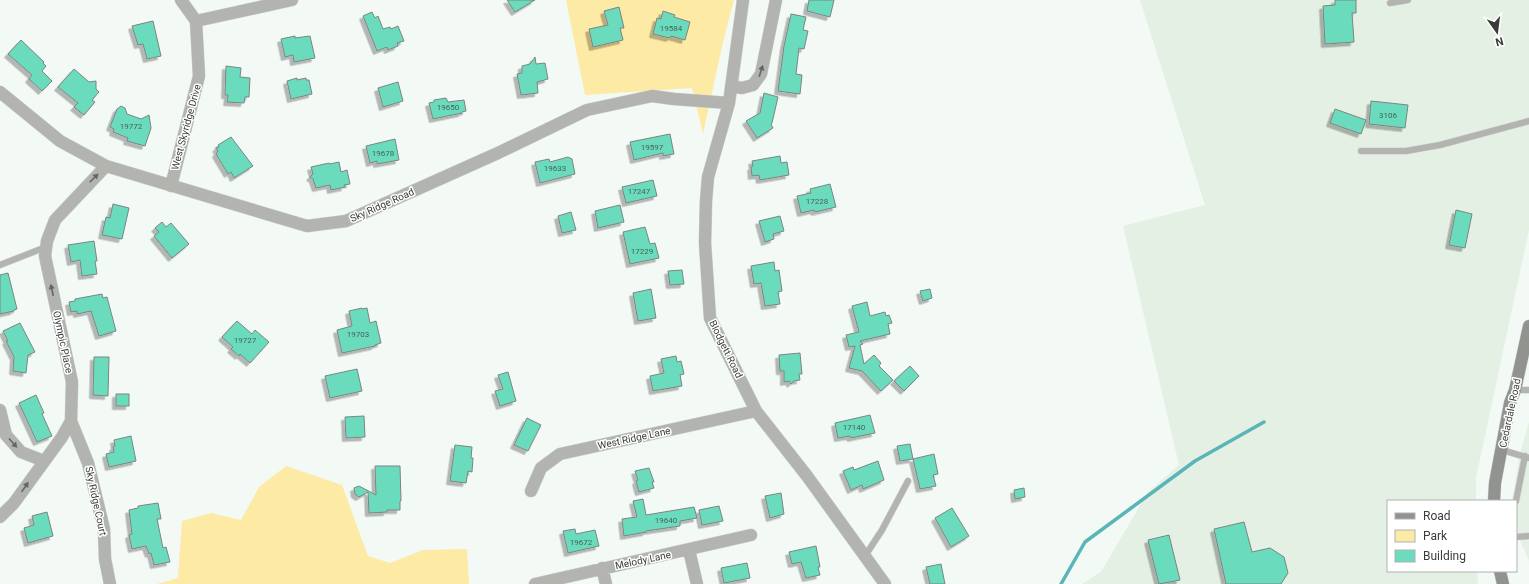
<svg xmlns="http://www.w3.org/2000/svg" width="1529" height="584" font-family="Roboto,sans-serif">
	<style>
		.built { fill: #e4f0e4 }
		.green { fill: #fdeaa4 }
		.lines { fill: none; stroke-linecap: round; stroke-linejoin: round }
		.stream { stroke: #59b5b8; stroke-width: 3.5 }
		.building { fill: #6bdcbd; stroke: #7c8481; filter: url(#shadow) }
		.lane-casing { stroke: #ced3cf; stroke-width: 7 }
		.street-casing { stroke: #ced3cf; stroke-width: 13 }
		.secondary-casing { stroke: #ced3cf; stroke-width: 13 }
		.lane { stroke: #b3b4b0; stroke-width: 6 }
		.street { stroke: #b3b4b0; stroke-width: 12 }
		.secondary { stroke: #91938e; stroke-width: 12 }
		.oneway { fill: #646663 }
		.labels { text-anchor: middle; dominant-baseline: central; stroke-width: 3; stroke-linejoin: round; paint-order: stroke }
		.number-label { font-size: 8px; fill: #46645a }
		.street-label { font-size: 10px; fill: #393c39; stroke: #fff }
	</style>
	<defs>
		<filter id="shadow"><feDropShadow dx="-3.5" dy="3.5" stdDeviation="0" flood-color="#0004"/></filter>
	</defs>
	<rect width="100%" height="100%" fill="#f3f9f4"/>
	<!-- built -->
	<path class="built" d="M1140 0H1529V230L1476 478V501H1388V571H1477L1478 584H1082L1101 572 1148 492 1179 465 1123 226 1205 205Z
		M1529 422V561L1516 531V501H1512L1520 453Z"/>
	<!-- green -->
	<path class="green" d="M566 0H734L723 42 703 134 692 88 585 95Z
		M286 466 342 485 368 556 390 563 423 550 467 549 469 584H157L178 578 182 521 211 513 241 520 259 487Z"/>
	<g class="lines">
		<!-- stream -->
		<path class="stream" d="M1061 584 1085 542 1195 461 1264 422"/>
	</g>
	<!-- building -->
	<path class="building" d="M507 0H535L515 12Z
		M809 0H834L830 17 807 11Z
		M1335 0H1356V13H1352L1354 42 1325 44 1323 6 1335 5Z
		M619 7 624 28H620L623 40 593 47 589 29 608 25 604 11Z
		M663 11 675 15 674 17 690 22 685 40 671 36 670 38 653 34 657 18 661 19Z
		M372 12 375 18 378 16 383 29 390 27 391 29 398 26 404 41 397 43 398 46 388 50 387 47 377 51 363 16Z
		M791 14 806 17 803 30 808 31 804 49 799 48 796 74 802 75 800 94 778 91 784 46Z
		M153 21 161 56 147 59 143 44 138 45 132 26Z
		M295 36V38L310 36 315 58 294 62 293 55 285 57 281 39Z
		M21 40 44 62 43 63 46 66 42 71 52 81 42 91 29 79 32 75 8 54Z
		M535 57 536 64 545 63 548 79 537 82 538 93 521 95 517 74 522 73V66L530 64Z
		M226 66 241 68 240 77 250 78 249 97H245L244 103 227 102 228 95H225Z
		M74 69 89 82 96 81V89L99 92 92 100 95 102 84 115 74 107 78 103 58 87Z
		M297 78V80L306 78V80H309L312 94 291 99 287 81Z
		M398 82 403 101 383 107 378 88Z
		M764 93 778 97 772 123 771 124 773 128 757 138 746 121 760 113Z
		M446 98 448 102 464 100 466 111 462 112V113L433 119 429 103 434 102V100Z
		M1371 101 1408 105 1405 128 1369 124Z
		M121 106 125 108 127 114 141 119 149 115 151 128 145 146 127 141 128 138 113 132 114 129 110 127 117 109Z
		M1335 109 1366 120 1361 134 1330 123Z
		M670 134 674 154 663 156V153L634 160 630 142Z
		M231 137 253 166 234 178 231 172 228 174 216 154 218 151 216 148 219 147 218 145Z
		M395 139 399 160 377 164V161L370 163 366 146Z
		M780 156 781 163 787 162 789 175 760 180 759 175 752 176 751 167 753 166 752 161Z
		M568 157 572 159 575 174 540 183 535 162 549 159 550 162Z
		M339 162 341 172 347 170 350 184 344 185 345 187 331 190 330 185 316 188 313 179 310 177 313 174 311 167 329 163 330 164Z
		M653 180 657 196 626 203 622 187Z
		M830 184 836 207 815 212 814 210 801 213 797 196 811 193 810 189Z
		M113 204 129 208 122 239 102 235 106 217 110 218Z
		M620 205 624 222 598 228 595 211Z
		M1456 210 1472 214 1465 248 1449 245Z
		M571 212 576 230 562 233 558 216Z
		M780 216 784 231 773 234 774 239 765 242 759 221Z
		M162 222 166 227 171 223 189 244 172 258 154 236 159 232 155 228Z
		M645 227 650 244 655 243 659 258 630 264 623 232Z
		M94 241 97 261H95L97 274 82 276 80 260 71 262 68 245Z
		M774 262 775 271 779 270 782 291 778 292 780 304 765 306 761 283 754 284 751 266Z
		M682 270 684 284 670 285 668 271Z
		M8 273 17 309 14 310V311L0 314V275Z
		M651 289 656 318 638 321 633 293Z
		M930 289 932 298 923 301 920 291Z
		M102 294 103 298 107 297 116 331 99 336 91 311 77 314V311L71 312 69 302 75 301V299Z
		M867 302 870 316 885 312 886 316 889 315 892 323 888 324 890 334 860 341 863 344 860 345 864 364 874 355 881 363 879 366 893 380 881 391 862 371 849 368 855 346 849 347 846 335 859 332 852 306Z
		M362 308V309L367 308 370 323 376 321 381 343 375 345V346L342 353 337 330 352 326 349 311Z
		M237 321 252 334 255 330 269 342 250 363 240 354 239 356 231 349 233 347 222 337Z
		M20 323 35 352 28 355 26 373 13 371 14 357 6 341H8L3 331Z
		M800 353 802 374H799L800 380 794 381 791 384 789 381 784 382V371H780L779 355Z
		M676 356 677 362 681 361 684 374 680 375 682 386 653 391 650 376 664 373 661 359Z
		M94 357H109L108 396 93 395Z
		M910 366 919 376 904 391 894 381Z
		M357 369 362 391 330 398 325 376Z
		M508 372 516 401 500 406 495 391 503 389 498 375Z
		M116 394H129V406H116Z
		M36 395 44 413 42 414 52 436 37 442 19 403Z
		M870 415 875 433 860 436 851 438 850 436 838 438 835 423Z
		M364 416 365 437 346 438 345 417Z
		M527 418 541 425 528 451 514 445Z
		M131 436 136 461 109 467 106 454 114 452 113 447 115 446 114 440Z
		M910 444 913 459 900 461 897 446Z
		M455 445 472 447 471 458H473L472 472 468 471 466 483 450 481Z
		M934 454 938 474 933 475 936 486 920 489 913 459Z
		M878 461 884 480 863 489 862 485 851 490 843 471 853 467 854 470Z
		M375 466H400L401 501H400V510H387V512L369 513 368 492 359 497 355 494 354 488 359 486 376 495Z
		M649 468 654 482H652L654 488 639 492 636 481 638 480 635 471Z
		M1024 488 1025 497 1015 499 1014 490Z
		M781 493 784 514 770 518 765 496Z
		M643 499 646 515 694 507 697 518 680 521V526L646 531V532L624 536 622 519 637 517 633 501Z
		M158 503 161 519H157L163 548 166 547 170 562 154 565 151 553 149 554 146 546 132 549 129 535 132 534 129 510 138 508V506Z
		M719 506 723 521 702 525 699 510Z
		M952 508 969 536 951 547 935 518Z
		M47 512 53 536 28 543 24 528 34 525 32 516Z
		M1244 522 1252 552 1270 548 1284 557 1288 573 1281 584H1226L1214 529Z
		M575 529 576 534 595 530 599 546 568 553 563 531Z
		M1169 535 1180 580 1159 584 1148 540Z
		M816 546 820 567H818L820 575 806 578 801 562 792 564 789 552Z
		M747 563 750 578 724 583 721 568Z
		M941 564 945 584H930L926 567Z"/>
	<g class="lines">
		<defs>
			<path id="lane" d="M1390 3 1408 0
				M1361 151H1406L1440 145 1529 121
				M0 265 46 247
				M1515 390H1529
				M1502 450 1529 458
				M1516 501 1525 456
				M1516 537 1529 536
				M865 556 882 530 908 481"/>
			<path id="street" d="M743 0 729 103 708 177 706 201 705 243 710 318 756 411 807 476 885 584
				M196 21 292 0
				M731 86 742 88 753 85 761 74 776 0
				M0 92 60 141 106 166 307 226 346 221 498 153 587 110 652 96 674 99 729 103
				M171 186 199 76 196 21 181 0
				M0 410 6 435 21 452 44 461
				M71 421 88 463 104 529 105 559 110 584
				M531 491 541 468 560 454 756 411
				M0 517 14 503 62 437 71 421 72 382 45 256 47 241 55 220 106 166
				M689 550 697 584
				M602 568 606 584
				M535 584 751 535"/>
			<path id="secondary" d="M1494 501 1495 483 1510 403 1515 390 1529 326
				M1500 571 1503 584"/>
		</defs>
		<!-- lane casing -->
		<use href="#lane" class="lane-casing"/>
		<!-- street casing -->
		<use href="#street" class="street-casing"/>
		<!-- secondary casing -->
		<use href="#secondary" class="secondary-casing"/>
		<!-- lane -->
		<use href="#lane" class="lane"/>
		<!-- street -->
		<use href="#street" class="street"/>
		<!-- secondary -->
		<use href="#secondary" class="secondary"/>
	</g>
	<!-- one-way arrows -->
	<defs><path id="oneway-solid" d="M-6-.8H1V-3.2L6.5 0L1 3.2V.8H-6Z"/></defs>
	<g class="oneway">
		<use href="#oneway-solid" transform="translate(761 71) rotate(-72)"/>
		<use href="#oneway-solid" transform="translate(94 178) rotate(-45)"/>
		<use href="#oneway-solid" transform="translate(52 290) rotate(-102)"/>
		<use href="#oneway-solid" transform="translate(13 443) rotate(48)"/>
		<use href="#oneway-solid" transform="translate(25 487) rotate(-55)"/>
	</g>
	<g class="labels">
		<!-- number labels -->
		<g class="number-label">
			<text x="671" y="28">19584</text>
			<text x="448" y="107">19650</text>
			<text x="1388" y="115">3106</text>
			<text x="131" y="126">19772</text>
			<text x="652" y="147">19597</text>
			<text x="383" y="153">19678</text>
			<text x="555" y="168">19633</text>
			<text x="639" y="191">17247</text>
			<text x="817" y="201">17228</text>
			<text x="642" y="251">17229</text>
			<text x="358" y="334">19703</text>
			<text x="245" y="340">19727</text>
			<text x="854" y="427">17140</text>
			<text x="666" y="520">19640</text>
			<text x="581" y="542">19672</text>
		</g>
		<!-- street labels -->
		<g class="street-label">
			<text transform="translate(186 127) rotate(-75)">West Skyridge Drive</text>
			<text transform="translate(382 205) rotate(-24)">Sky Ridge Road</text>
			<text transform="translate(63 342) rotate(78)">Olympic Place</text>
			<text transform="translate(726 349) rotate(64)">Blodgett Road</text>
			<text transform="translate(1510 413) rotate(-78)">Cedardale Road</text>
			<text transform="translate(634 438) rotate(-12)">West Ridge Lane</text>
			<text transform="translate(96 501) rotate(78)">Sky Ridge Court</text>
			<text transform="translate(643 560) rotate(-12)">Melody Lane</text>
		</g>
	</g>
	<!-- legend -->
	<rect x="1387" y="500" width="130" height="72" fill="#ffffff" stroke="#b0b1b0"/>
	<rect x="1395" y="513" width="20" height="6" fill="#91938e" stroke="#b0b1b0"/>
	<text x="1423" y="520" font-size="12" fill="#393c39">Road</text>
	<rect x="1395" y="530" width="20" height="12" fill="#fdeaa4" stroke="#b0b1b0"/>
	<text x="1423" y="540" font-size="12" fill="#393c39">Park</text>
	<rect x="1395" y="550" width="20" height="12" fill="#6bdcbd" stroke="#b0b1b0"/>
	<text x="1423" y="560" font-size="12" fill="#393c39">Building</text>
	<!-- north arrow -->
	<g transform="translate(1497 32) rotate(166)" stroke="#ffffff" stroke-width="3" paint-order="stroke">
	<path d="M0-3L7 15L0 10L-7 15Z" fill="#393c39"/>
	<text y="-6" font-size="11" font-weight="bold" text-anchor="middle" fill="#393c39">N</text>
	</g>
</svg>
